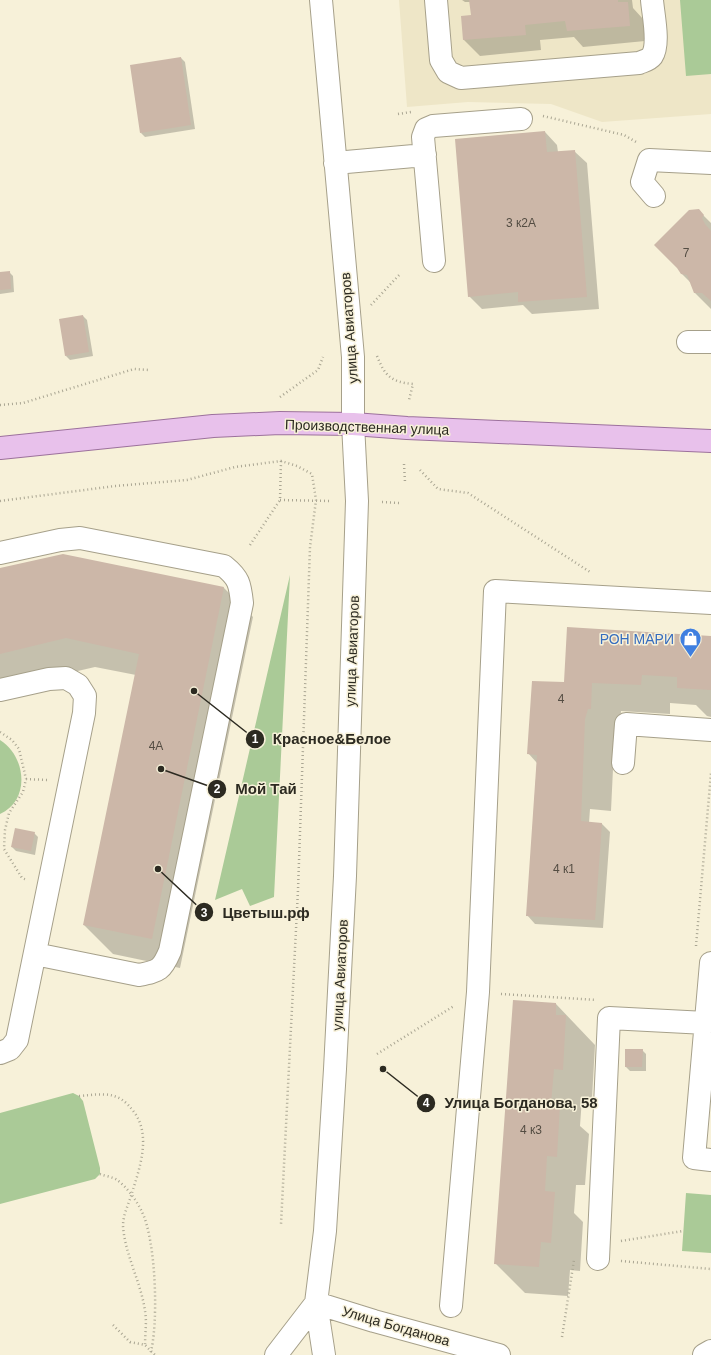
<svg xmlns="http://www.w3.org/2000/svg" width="711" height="1355" font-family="Arial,sans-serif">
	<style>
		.built { fill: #eee6c7 }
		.green { fill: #aaca97 }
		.shadow { fill: #0003 }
		.building { fill: #ccb7a8 }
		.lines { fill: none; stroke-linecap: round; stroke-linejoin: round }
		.minor-casing { stroke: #a6a08a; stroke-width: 24 }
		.major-casing { stroke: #9c719c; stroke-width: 24 }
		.path { stroke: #aaa693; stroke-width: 2.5; stroke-dasharray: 1 3; stroke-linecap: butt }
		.minor { stroke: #fff; stroke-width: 22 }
		.major { stroke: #e8c1eb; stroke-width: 22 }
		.labels { text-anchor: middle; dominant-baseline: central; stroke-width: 3; stroke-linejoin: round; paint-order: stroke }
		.number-label { font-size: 12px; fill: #544d43 }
		.street-label { font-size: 14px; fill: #2c2a21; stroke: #f7f1d9 }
		.shop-label { font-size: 14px; fill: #366cbe; stroke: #f7f1d9; text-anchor: end }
		.leader { fill: none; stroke: #2c2a21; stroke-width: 1.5 }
		.callout-dot { fill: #2c2a21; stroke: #f7f1d9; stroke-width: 1.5 }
		.mark-label { font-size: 12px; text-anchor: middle; font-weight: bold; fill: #fff }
		.callout-label { font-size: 15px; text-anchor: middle; font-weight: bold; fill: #2c2a21; stroke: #f7f1d9; stroke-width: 3; stroke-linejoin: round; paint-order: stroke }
	</style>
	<rect width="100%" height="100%" fill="#f7f1d9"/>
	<!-- built -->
	<path class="built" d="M399 0H711V114L602 122 551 104 468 102 407 107Z"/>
	<!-- green -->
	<path class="green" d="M680 0H711V74L686 76Z
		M290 575 274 897 250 906 242 889 215 900Z
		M0 740C26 756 31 800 0 814Z
		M73 1093 79 1096 83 1101 100 1168V1174L95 1179 0 1204V1113Z
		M686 1193 711 1195V1253L682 1251Z"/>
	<!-- shadow -->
	<path class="shadow" d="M462 0H632L633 8 643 19 645 41 583 47 574 37 540 40 541 50 480 56 464 40 462 17 472 16 471 2H465Z
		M181 58 185 62 195 129 145 137 141 133Z
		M545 132 557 145 558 152 574 151 587 163 599 309 532 314 523 305 482 309 469 296Z
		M698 210 711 223V309L695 293 691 283 682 274Z
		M9 272 13 276 14 292 0 294V273Z
		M83 316 87 320 93 356 70 360 66 356Z
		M0 569 224 588 253 617 180 968 113 954 84 925 136 675 95 667 0 689Z
		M711 637V717L707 716 696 705 670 703V714L621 711 619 738 614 748 611 811 590 809 589 823 602 824 610 832 603 928 535 924 527 915 537 763 528 753 565 683Z
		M34 833 38 837 35 855 16 851 12 847Z
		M556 1004 595 1045 592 1098H582L580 1126 589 1134 585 1185H576L574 1213 583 1222 580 1271 570 1270 568 1296 525 1293 496 1264Z
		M642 1050 646 1054V1071H630L626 1067Z"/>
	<!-- building -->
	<path class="building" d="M469 0H618V2H628L630 26 567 31 565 21 525 25 526 35 463 40 461 16 471 15Z
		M181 57 191 125 140 133 130 65Z
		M545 131 547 152 575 150 587 297 518 302V292L468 297 455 139Z
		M699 209 704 215 702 218 705 224 711 231V301L702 293H694L687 275 681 274 677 268 654 245 689 210Z
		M10 271 11 289 0 290V272Z
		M83 315 89 352 65 356 59 319Z
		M63 554 224 587 152 939 83 925 139 654 66 638 0 654V568Z
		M567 627 711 636V690L677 688V677L642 675 641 685 592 683 591 709H588L585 719 581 821 602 823 595 920 526 916 537 755 527 754 532 681 564 682Z
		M15 828 35 832 31 851 11 847Z
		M513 1000 556 1003V1015H566L563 1070 554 1069 551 1104H560L557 1157 547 1156 545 1191 555 1192 551 1243 541 1242 539 1267 494 1264Z
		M625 1049H643L642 1067H625Z"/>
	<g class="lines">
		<defs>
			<path id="minor" d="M321 0 353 357V424L357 501 345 876 335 1069 325 1231 316 1303 324 1355
				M436 0 441 60 448 72 461 78 639 63C644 61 649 60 652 56 660 44 653 14 652 0
				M335 163 425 155
				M654 196 642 182 649 160 711 163
				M434 261 423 137 426 129 433 126 521 119
				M688 342H711
				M0 553 60 540 80 538 224 566C239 578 240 584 242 603L170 951C162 970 159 971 139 975L35 954
				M0 690 49 679 66 678 78 685 85 696 84 713 17 1040 10 1049 0 1053
				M623 763 626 724 711 730
				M711 963 694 1158 711 1160
				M598 1259 609 1018 706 1023
				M316 1303 374 1321 499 1355
				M451 1306 478 992 495 591 711 603
				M276 1355 316 1303
				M704 1355 711 1351"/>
			<path id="major" d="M0 448 213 426 280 423 353 424 407 428 711 441"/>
		</defs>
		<!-- minor casing -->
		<use href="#minor" class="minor-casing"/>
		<!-- major casing -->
		<use href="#major" class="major-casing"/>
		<!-- path -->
		<path class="path" d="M398 114 411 112
			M543 116 624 135 636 142
			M371 305 401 273
			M377 356C385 376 391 382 413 384L409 400
			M280 397 318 370 323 357
			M0 405 23 403 134 369 149 370
			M404 464 405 482
			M420 470 438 489 468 493 590 572
			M280 500 331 501
			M0 501 115 486 187 480 235 467 281 461 297 466 312 474 316 500 310 547 298 890 281 1224
			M382 502 400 503
			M250 545 280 500 281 461
			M0 732 12 740 19 749 26 779 23 792 9 813 5 830 4 849 22 878 27 880
			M26 779 47 780
			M696 946 711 773
			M501 994 596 1000
			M377 1054 454 1006
			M79 1096C104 1094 118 1090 134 1112 152 1136 139 1170 131 1196 128 1206 123 1215 123 1226 125 1255 141 1282 145 1311 147 1322 145 1334 145 1345
			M100 1174C105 1176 113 1177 117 1180 127 1187 137 1201 142 1212 156 1240 159 1325 150 1355
			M621 1241 683 1231
			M621 1261 711 1269
			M113 1325 130 1342 145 1345 155 1355
			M562 1337 574 1260"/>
		<!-- minor -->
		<use href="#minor" class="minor"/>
		<!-- major -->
		<use href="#major" class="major"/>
	</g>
	<!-- icons -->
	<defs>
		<symbol id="shop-pin" viewBox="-11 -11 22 30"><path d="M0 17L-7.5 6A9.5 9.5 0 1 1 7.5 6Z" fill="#3f7fe0" stroke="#f7f1d9"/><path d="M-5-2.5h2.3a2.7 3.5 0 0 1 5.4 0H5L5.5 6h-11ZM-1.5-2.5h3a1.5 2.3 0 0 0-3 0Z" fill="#fff"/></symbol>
	</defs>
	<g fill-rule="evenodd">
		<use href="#shop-pin" x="678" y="626" width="25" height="34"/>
	</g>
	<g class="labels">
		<!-- number labels -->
		<g class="number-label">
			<text x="521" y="223">3 к2А</text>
			<text x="686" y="253">7</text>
			<text x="561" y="699">4</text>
			<text x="156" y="746">4А</text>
			<text x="564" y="869">4 к1</text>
			<text x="531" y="1130">4 к3</text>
		</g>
		<!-- street labels -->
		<g class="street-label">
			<text transform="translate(349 328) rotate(-94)">улица Авиаторов</text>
			<text transform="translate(367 427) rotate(2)">Производственная улица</text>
			<text transform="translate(352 651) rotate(-88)">улица Авиаторов</text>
			<text transform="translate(340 975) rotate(-87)">улица Авиаторов</text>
			<text transform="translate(396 1326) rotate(16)">Улица Богданова</text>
		</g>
		<!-- shop labels -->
		<g class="shop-label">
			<text x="674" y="639">РОН МАРИ</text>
		</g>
	</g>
	<!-- callouts -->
	<path class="leader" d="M194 691L255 739M161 769L217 789M158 869L204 912M383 1069L426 1103"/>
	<g class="callout-dot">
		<circle cx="194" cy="691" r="4"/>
		<circle cx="161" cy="769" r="4"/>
		<circle cx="158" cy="869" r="4"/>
		<circle cx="383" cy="1069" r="4"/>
		<circle cx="255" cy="739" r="10"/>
		<circle cx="217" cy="789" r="10"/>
		<circle cx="204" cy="912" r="10"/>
		<circle cx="426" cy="1103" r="10"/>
	</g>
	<g class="mark-label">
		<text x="255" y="743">1</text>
		<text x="217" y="793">2</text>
		<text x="204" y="917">3</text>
		<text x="426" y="1107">4</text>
	</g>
	<g class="callout-label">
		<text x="332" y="744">Красное&amp;Белое</text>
		<text x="266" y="794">Мой Тай</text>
		<text x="266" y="918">Цветыш.рф</text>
		<text x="521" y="1108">Улица Богданова, 58</text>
	</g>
</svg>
